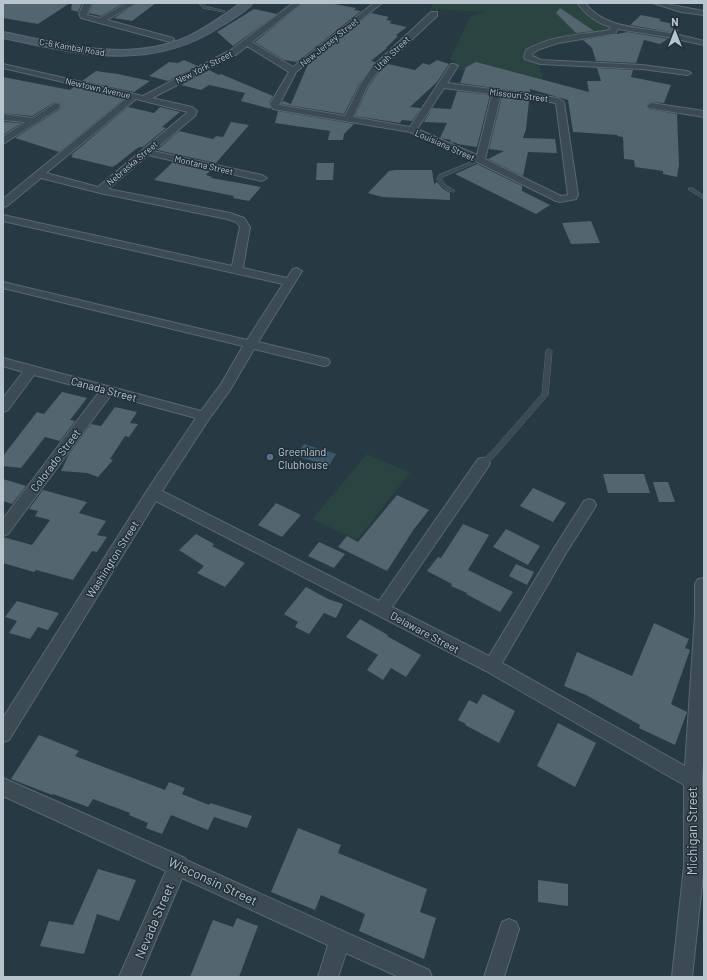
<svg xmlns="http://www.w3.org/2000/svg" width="707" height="980" font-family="Barlow,sans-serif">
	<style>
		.green { fill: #294441 }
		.water { fill: #3b596a }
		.building { fill: #536670 }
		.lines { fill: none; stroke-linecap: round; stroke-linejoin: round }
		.service-casing { stroke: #5a6870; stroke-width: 1 }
		.minor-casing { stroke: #5a6870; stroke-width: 2 }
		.secondary-casing { stroke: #5a6870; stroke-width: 2 }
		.service { fill: #3b4a53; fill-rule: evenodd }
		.minor { fill: #3b4a53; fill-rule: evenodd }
		.secondary { fill: #495a66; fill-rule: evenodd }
		.service-dot { fill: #5c6f8a; stroke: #202f38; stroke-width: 1.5 }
		.labels { text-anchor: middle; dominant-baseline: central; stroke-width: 3; stroke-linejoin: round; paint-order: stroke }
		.far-street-label { font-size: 9px; fill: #b9c5cc; stroke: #202f38 }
		.street-label { font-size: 11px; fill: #b9c5cc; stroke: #202f38 }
		.poi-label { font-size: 11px; fill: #b9c5cc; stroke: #202f38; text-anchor: start }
		.near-street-label { font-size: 13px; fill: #b9c5cc; stroke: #202f38 }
	</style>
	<rect width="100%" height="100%" fill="#273943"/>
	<!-- green -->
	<path class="green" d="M434 3H575L580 10 613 29 535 43 543 81 459 70 460 66 450 59 470 17 484 12 430 9Z
		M367 454 410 473 357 540 312 519Z"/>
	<!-- water -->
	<path class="water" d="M304 444 336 454 329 466 296 456Z"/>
	<!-- building -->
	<path class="building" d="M3 3H70L38 24 3 18Z
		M72 3H82L78 12 71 10Z
		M93 3H124L101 16 89 13Z
		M137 3H156L132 21 114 18Z
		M303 3H329L356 8 354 10 361 11 297 62 284 60 255 42Z
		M560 8 594 31 576 33 556 13Z
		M254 9 277 14 233 46 217 32Z
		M371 13 389 17 386 20 392 21 389 23 407 27 396 35 398 36 386 48H387L371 61 376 62 359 84 344 114 281 104 283 101 291 104 308 64Z
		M641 15 661 19 659 21 674 24 671 27 679 30 676 33 630 25Z
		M628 32 668 39 660 44 644 40 636 63 596 61 592 48 583 40Z
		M184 60 198 66 168 81 149 76 169 62 178 63Z
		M437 60 449 64 437 82 410 107 421 108 412 121 402 120 400 123 355 116 369 86 379 72 388 64 415 70 423 63 429 65Z
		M476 62 589 92 587 81H601L597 68 633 70 631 77 671 85 664 103 651 102 646 106 648 109 677 114 679 165 677 177 663 174V171L635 167 634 160 624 159 623 137 617 136 618 135 573 132 568 100 530 89V93L460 83 466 67Z
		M209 70 219 75 221 74 273 96 269 103 271 109 241 101 245 93 209 85 201 90 181 85Z
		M96 71 118 74 150 81 134 92 82 81Z
		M3 77 70 90 75 86 125 98 59 152 15 138 60 109 61 107 60 103 55 102 32 116 3 113Z
		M457 91 490 95 477 147 457 144V143L450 142 451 140 440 138 447 123 424 122 432 108 451 109Z
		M502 97 529 101 526 129 523 138 555 139 557 153 528 152 523 176 488 159 504 151 489 149Z
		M128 107 154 113 160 107 180 112 162 127 166 128 143 147H140L136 149 116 165 112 167 71 157 73 155H71Z
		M278 111 354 124 344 134 343 140H328L330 131 275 123Z
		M3 122 21 123 3 135Z
		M231 122 249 125 216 163 157 150 179 131 213 139 216 136 223 137Z
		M173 162 210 171 206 175 212 177 211 178 261 187 249 201 233 198 234 196 154 180Z
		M317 163H334L333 180H316Z
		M477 164 522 186V191L550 205 536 214 455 174Z
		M395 170H432L434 184 437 182 443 189 450 193V200L382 197 368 193 389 171Z
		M591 221 600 243 571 244 562 223Z
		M62 392 87 398 70 420 75 421 60 441 45 437 21 468 3 466V456L37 412 44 414Z
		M115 407 137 412 130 423 138 424 129 437 125 436 110 459 113 460 98 477 87 473 61 471 69 454 91 424 101 426Z
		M603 474H644L650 493H608Z
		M3 479 26 486 12 504 3 501Z
		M653 482H668L675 502H659Z
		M533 488 566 503 553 522 520 506Z
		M43 490 87 502 79 513 106 521 97 535 107 537 97 552 92 551 73 580 36 570 34 572 3 563V537L32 545 50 520 35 516 38 511 29 509Z
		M397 495 429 510 414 529 387 571 338 547 347 536 358 542Z
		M276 503 301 515 282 537 258 525Z
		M463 524 489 535 468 570 513 592 500 612 466 594 467 593 451 586 452 584 427 571 438 557 441 558Z
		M506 529 540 546 528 565 493 547Z
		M196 534 214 544 212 546 245 563 225 587 197 573 204 566 179 550Z
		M319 542 345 554 334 568 308 556Z
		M516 564 534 572 527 585 509 576Z
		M306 587 328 599 343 604 336 618 324 613 309 634 295 627 298 622 284 614Z
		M17 601 59 613 48 630 38 627 30 639 9 633 17 621 5 617Z
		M360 619 388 635 387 636 421 655 406 677 391 668 383 680 367 670 378 655 346 637Z
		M654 623 689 639 685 648 690 650 671 704 687 712 675 745 639 728 640 725 586 695 564 686 577 652 632 676Z
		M483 694 515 711 499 743 465 725 466 724 458 720 469 700 477 704Z
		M558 723 596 743 575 787 537 766Z
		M39 735 79 751 75 756 109 769 165 790 169 782 185 788 182 794 209 805 210 803 252 816 247 828 214 817 208 830 171 815 162 834 146 828 148 823 129 815 130 813 93 799 88 807 53 794 52 795 11 779Z
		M298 828 341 845 338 853 427 889 420 912 436 918 424 959 359 931 365 914 321 895 315 910 271 892Z
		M98 869 136 880 119 921 97 914 84 954 40 946 49 921 73 925Z
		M538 880 568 884V906L538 902Z
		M237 918 258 926 239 977H190L213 920 233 927Z"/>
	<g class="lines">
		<defs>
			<path id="service" d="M200 3H204L205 6 225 11 223 12 203 8 200 5Z
				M478 159 482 160 443 177 441 179 447 186 454 190V192C446 192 441 185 437 179L439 175Z
				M689 188H693L704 196V199L689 190Z
				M549 349 552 351 548 395 496 455 485 465H481L480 463 481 461 492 451 542 394 546 351Z"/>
			<path id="minor" d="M84 3H92L87 15 100 18 127 3H136L107 20 173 38 174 40 170 42 81 18 79 14Z
				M293 3H302L252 42 293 67 374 3H382L296 72 279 105 345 116 360 85 372 67 431 12H437V16L378 71 368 85 353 117 410 127 451 64H454L458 66 447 83 558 98 564 102 578 195 576 199 560 202 556 201 477 162 410 132 273 109 270 104 289 72 247 46 237 54 152 98 192 107 197 111 195 116 153 151 262 175 267 178 262 181 148 155 108 189 230 213 244 218 250 227 243 268 287 278 293 269 297 268 302 271 258 342 324 358 328 359 330 362 328 365 324 366 254 349 230 390 209 419 162 491 379 601 478 459 483 458 488 459 490 463 488 467 392 607 489 656 556 545 584 501 589 499 594 501 596 505 594 509 566 553 502 663 685 766 695 616V584L698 579 704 578V743L702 780 704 866 692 977H672L684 866V785L486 671 156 501 9 740 3 742V718L148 489 196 418 111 395 8 534 3 536V519L99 392 34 375 8 410 3 412V398L23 372 3 366V358L201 411 221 384 243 346 3 288V282L247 340 283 284 3 221V215L232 266 240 227 236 222 227 219 100 193 41 178 7 206 3 207V199L128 97 3 68V64L143 96 231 50ZM444 88 492 94 477 155 417 129ZM501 95 556 103 568 195 561 196 485 159ZM136 99 188 112 98 187 46 173Z
				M577 3H585C605 28 635 27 664 32 678 34 691 38 704 41V45L667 37 618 29 615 34H612L558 43 540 49 533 53 532 56 541 60 642 65 687 71 691 73 687 75 642 69 540 64 525 59 524 57 526 50C551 35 581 35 609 30L611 27C596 23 586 15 577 3Z
				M653 3C670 3 687 9 704 11V15L681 12Z
				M56 103 59 104 60 106 59 108 3 144V137L25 122 3 120V114L32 118Z
				M651 103 704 111V117L648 108 647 106Z
				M3 778 185 858 186 860 429 970 432 977H399L346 953 338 977H318L328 945 182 878 140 977H119L166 871 3 796Z
				M509 919 516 922 519 929 504 977H484L502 922Z"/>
			<path id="secondary" d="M241 3H253C246 12 231 20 221 26 151 73 80 54 3 38V32C63 44 128 63 187 37 206 28 224 15 241 3Z"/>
		</defs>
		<!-- service casing -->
		<use href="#service" class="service-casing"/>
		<!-- minor casing -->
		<use href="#minor" class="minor-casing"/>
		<!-- secondary casing -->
		<use href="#secondary" class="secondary-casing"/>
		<!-- service -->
		<use href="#service" class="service"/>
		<!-- minor -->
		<use href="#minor" class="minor"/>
		<!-- secondary -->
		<use href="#secondary" class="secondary"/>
	</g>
	<!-- markers -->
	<circle class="service-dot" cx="270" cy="457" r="4"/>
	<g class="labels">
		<!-- far-street labels -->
		<g class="far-street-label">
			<text transform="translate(329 42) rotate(-39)">New Jersey Street</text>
			<text transform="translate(72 47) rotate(10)">C-6 Kambal Road</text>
			<text transform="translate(392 53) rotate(-44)">Utah Street</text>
			<text transform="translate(204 67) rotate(-27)">New York Street</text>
			<text transform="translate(98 88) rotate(13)">Newtown Avenue</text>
			<text transform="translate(519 95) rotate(7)">Missouri Street</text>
			<text transform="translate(445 145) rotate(24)">Louisiana Street</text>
			<text transform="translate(132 163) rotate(-40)">Nebraska Street</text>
			<text transform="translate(204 165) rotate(13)">Montana Street</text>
		</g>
		<!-- street labels -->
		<g class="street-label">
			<text transform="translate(104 389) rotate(15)">Canada Street</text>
			<text transform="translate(55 460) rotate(-53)">Colorado Street</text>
			<text transform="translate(112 559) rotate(-58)">Washington Street</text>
			<text transform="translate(425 632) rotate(28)">Delaware Street</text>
		</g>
		<!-- poi labels -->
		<g class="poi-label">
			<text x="278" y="451">Greenland<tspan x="278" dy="13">Clubhouse</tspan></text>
		</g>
		<!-- near-street labels -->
		<g class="near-street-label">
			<text transform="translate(692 831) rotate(-90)">Michigan Street</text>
			<text transform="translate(213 881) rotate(25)">Wisconsin Street</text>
			<text transform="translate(154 921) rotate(-67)">Nevada Street</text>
		</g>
	</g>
	<!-- border -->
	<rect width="707" height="980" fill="none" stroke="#b9c5cc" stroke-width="8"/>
	<!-- north arrow -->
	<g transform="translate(675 32)" stroke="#202f38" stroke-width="3" paint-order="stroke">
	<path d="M0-3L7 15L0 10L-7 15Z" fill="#b9c5cc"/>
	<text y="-6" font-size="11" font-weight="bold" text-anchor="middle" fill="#b9c5cc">N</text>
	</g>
</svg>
